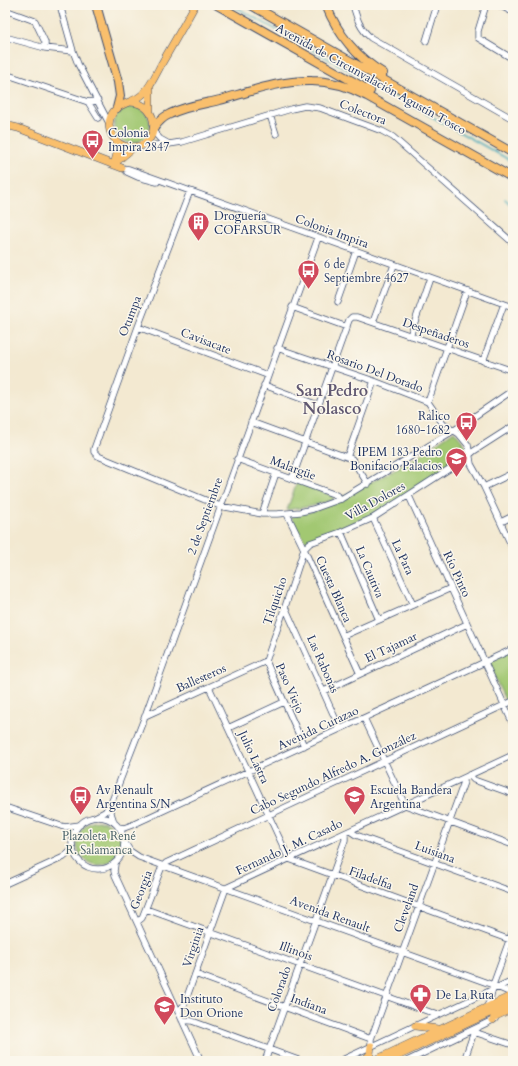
<svg xmlns="http://www.w3.org/2000/svg" width="518" height="1066" font-family="Cardo,serif">
	<style>
		.green { fill: #a2c872; stroke: #5e7c68 }
		.lines { fill: none; stroke-linecap: round; stroke-linejoin: round }
		.stream { stroke: #3eabbd; stroke-width: 1.5 }
		.minor-casing { stroke: #3b4b6f; stroke-width: 7 }
		.major-casing { stroke: #3b4b6f; stroke-width: 8 }
		.highway-casing { stroke: #3b4b6f; stroke-width: 10 }
		.minor { stroke: #fff; stroke-width: 5.5 }
		.major { stroke: #f9bf6d; stroke-width: 7 }
		.highway { stroke: #f9bf6d; stroke-width: 8 }
		.labels { text-anchor: middle; dominant-baseline: central; stroke-width: 3; stroke-linejoin: round; paint-order: stroke }
		.street-label { font-size: 12px; fill: #1b2f5e; stroke: #fbf7ec }
		.poi-label { font-size: 12px; fill: #1b2f5e; stroke: #fbf7ec; text-anchor: start }
		.park-label { font-size: 12px; fill: #445d64; stroke: #fbf7ec }
		.district-label { font-size: 16px; font-weight: bold; fill: #605871; stroke: #fbf7ec }
	</style>
	<rect width="100%" height="100%" fill="#fbf7ec"/>
	<filter id="ink" filterUnits="userSpaceOnUse"><feTurbulence type="fractalNoise" baseFrequency=".025" numOctaves="2"/><feDisplacementMap in="SourceGraphic" scale="8" xChannelSelector="R" yChannelSelector="G"/><feConvolveMatrix kernelMatrix="1 2 1 2 8 2 1 2 1" color-interpolation-filters="sRGB"/></filter>
	<filter id="wash" filterUnits="userSpaceOnUse"><feTurbulence type="fractalNoise" baseFrequency=".012" numOctaves="4" result="noise"/><feDisplacementMap in="SourceGraphic" scale="16" xChannelSelector="R" yChannelSelector="G"/><feGaussianBlur stdDeviation="0.9" result="paint"/><feColorMatrix in="noise" values="0 0 0 0 0 0 0 0 0 0 0 0 0 0 0 0 0 1.4 0 .05"/><feComposite in="paint" operator="in"/></filter>
	<g filter="url(#wash)">
		<rect width="100%" height="100%" fill="#f3e9d1"/>
		<!-- green -->
		<path class="green" d="M114 125a18 18 0 1 1 36 0a18 18 0 1 1-36 0Z
			M454 431 467 447 466 455 376 513 344 527 305 541 296 527 291 516 314 511 393 471 414 459Z
			M297 482 333 496V500L312 506 287 510Z
			M513 650V699L506 702 487 662Z
			M77 843a22 22 0 1 1 44 0a22 22 0 1 1-44 0Z"/>
		<g class="lines">
			<!-- stream -->
			<path class="stream" d="M232 5 513 162
				M505 199 513 207"/>
		</g>
	</g>
	<g filter="url(#ink)">
		<g class="lines">
			<defs>
				<path id="minor" d="M60 5 73 51 78 64 109 123
					M353 5C357 19 360 29 371 38L513 119
					M486 5 478 31V38L513 59
					M499 5 513 12
					M5 10 35 21 45 42V48
					M5 37 45 48 73 51
					M426 41 437 5
					M5 74 88 102 98 101
					M88 102 98 118
					M270 115 276 134
					M153 131 160 139 169 144
					M142 146 169 144 182 142 291 109 305 106 320 108 382 131 393 137 513 243
					M122 168 129 169 513 307
					M127 172 138 177 157 182
					M190 191 138 327 94 449V452L98 456 220 506 262 514H277L300 512 313 509 341 499 453 431 513 390
					M338 302 356 251
					M292 307 347 327
					M373 322 394 265
					M138 327 267 375
					M410 336 430 278
					M277 348 374 381 428 402 443 424 459 434 468 445 471 464 484 487 513 549
					M483 361 504 304
					M264 385 318 405
					M428 402 467 291
					M251 422 352 459 368 484
					M347 457 374 381
					M237 459 336 495 341 499
					M292 479 349 320 352 317H357L513 371
					M484 487 513 473
					M409 496 513 724
					M262 514 276 473
					M287 514 304 549 360 674
					M373 518 413 605
					M501 522 513 516
					M341 532 379 620
					M304 549 310 543 341 532 373 518 466 458 474 451 513 426
					M285 607 340 729
					M343 636 451 588
					M266 661 285 607 304 549
					M266 661 304 746
					M209 687 289 859 513 941
					M324 691 467 624
					M145 716 266 661
					M364 718 405 805 513 845
					M228 728 284 702
					M469 775 474 780 513 794
					M5 807 61 826 65 827 80 825
					M95 817 105 812 111 803
					M72 843a26 26 0 1 1 52 0a26 26 0 1 1-52 0Z
					M114 822 111 813 112 801 145 716 318 238
					M118 827 124 828 132 825 513 649
					M350 831 356 835 513 892
					M124 841 130 851 139 857 493 985 513 994
					M115 864 114 871 115 875 201 1061
					M5 884 64 857 73 849
					M226 888 513 755
					M146 909 438 1015
					M137 922 142 918 161 869 166 863 513 701
					M195 974 371 1039
					M486 1008 490 1000 493 985 513 930
					M178 1012 184 1005 226 888
					M182 1020 192 1021 301 1061
					M474 1032 513 1045
					M371 1046V1039L464 782V778
					M265 1061 345 840V833
					M340 1061 513 980
					M407 1061 495 1019
					M464 1061 475 1029"/>
				<path id="major" d="M150 87V111
					M130 102C162 103 161 149 130 147 115 146 105 130 111 116 117 102 133 104 143 94 151 86 156 74 162 63 173 44 184 25 195 5
					M5 125 18 128 122 168
					M116 162 134 147
					M114 165 118 150 117 142
					M493 1020 494 1017 509 1010 513 1005
					M415 1026 438 1029
					M364 1061 370 1054 371 1046
					M373 1061 513 995
					M387 1061 513 1002"/>
				<path id="highway" d="M96 5 118 82 120 96 117 108
					M217 5 370 91
					M251 5 513 153
					M326 5C338 35 356 57 383 73
					M154 128C158 122 163 117 170 114 185 106 203 104 220 100 249 92 281 80 312 81 332 81 350 87 367 96L513 178"/>
			</defs>
			<!-- minor casing -->
			<use href="#minor" class="minor-casing"/>
			<!-- major casing -->
			<use href="#major" class="major-casing"/>
			<!-- highway casing -->
			<use href="#highway" class="highway-casing"/>
			<!-- minor -->
			<use href="#minor" class="minor"/>
			<!-- major -->
			<use href="#major" class="major"/>
			<!-- highway -->
			<use href="#highway" class="highway"/>
		</g>
	</g>
	<!-- icons -->
	<defs>
		<symbol id="bus-pin" viewBox="-11 -11 22 30"><path d="M0 17L-7.5 6A9.5 9.5 0 1 1 7.5 6Z" fill="#d1495b" stroke="#fbf7ec"/><path d="M-5-6H5V4H4V6H2V4H-2V6H-4V4H-5ZM-3.5-4V0h7V-4ZM-3.5 1.2v1.5H-2V1.2ZM2 1.2v1.5H3.5V1.2Z" fill="#fff"/></symbol>
		<symbol id="building-pin" viewBox="-11 -11 22 30"><path d="M0 17L-7.5 6A9.5 9.5 0 1 1 7.5 6Z" fill="#d1495b" stroke="#fbf7ec"/><path d="M-4-6H4V6H1V3H-1V6H-4ZM-2.5-4.3h1.7v1.8h-1.7ZM.8-4.3h1.7v1.8H.8ZM-2.5-1h1.7V.8h-1.7ZM.8-1h1.7V.8H.8Z" fill="#fff"/></symbol>
		<symbol id="school-pin" viewBox="-11 -11 22 30"><path d="M0 17L-7.5 6A9.5 9.5 0 1 1 7.5 6Z" fill="#d1495b" stroke="#fbf7ec"/><path d="M0-5L7-2L0 1L-7-2ZM-4 1L0 2.5L4 1V4Q0 6-4 4Z" fill="#fff"/></symbol>
		<symbol id="pharmacy-pin" viewBox="-11 -11 22 30"><path d="M0 17L-7.5 6A9.5 9.5 0 1 1 7.5 6Z" fill="#d1495b" stroke="#fbf7ec"/><path d="M-2-6h4v4h4v4h-4v4h-4v-4h-4v-4h4Z" fill="#fff"/></symbol>
	</defs>
	<g fill-rule="evenodd">
		<use href="#bus-pin" x="80" y="128" width="25" height="34"/>
		<use href="#building-pin" x="186" y="210" width="25" height="34"/>
		<use href="#bus-pin" x="296" y="258" width="25" height="34"/>
		<use href="#bus-pin" x="454" y="410" width="25" height="34"/>
		<use href="#school-pin" x="444" y="446" width="25" height="34"/>
		<use href="#bus-pin" x="68" y="784" width="25" height="34"/>
		<use href="#school-pin" x="342" y="784" width="25" height="34"/>
		<use href="#pharmacy-pin" x="408" y="982" width="25" height="34"/>
		<use href="#school-pin" x="152" y="994" width="25" height="34"/>
	</g>
	<g class="labels">
		<!-- street labels -->
		<g class="street-label">
			<text transform="translate(371 79) rotate(29)">Avenida de Circunvalación Agustín Tosco</text>
			<text transform="translate(363 112) rotate(21)">Colectora</text>
			<text transform="translate(332 231) rotate(20)">Colonia Impira</text>
			<text transform="translate(130 316) rotate(-69)">Otumpa</text>
			<text transform="translate(436 333) rotate(19)">Despeñaderos</text>
			<text transform="translate(206 341) rotate(21)">Cavisacate</text>
			<text transform="translate(375 371) rotate(20)">Rosario Del Dorado</text>
			<text transform="translate(293 468) rotate(20)">Malargüe</text>
			<text transform="translate(375 501) rotate(-29)">Villa Dolores</text>
			<text transform="translate(205 516) rotate(-70)">2 de Septiembre</text>
			<text transform="translate(403 557) rotate(65)">La Para</text>
			<text transform="translate(370 572) rotate(67)">La Cautiva</text>
			<text transform="translate(457 574) rotate(65)">Río Pinto</text>
			<text transform="translate(334 589) rotate(66)">Cuesta Blanca</text>
			<text transform="translate(275 601) rotate(-71)">Tilquicho</text>
			<text transform="translate(391 647) rotate(-25)">El Tajamar</text>
			<text transform="translate(323 664) rotate(66)">Las Rabonas</text>
			<text transform="translate(201 678) rotate(-24)">Ballesteros</text>
			<text transform="translate(290 688) rotate(66)">Paso Viejo</text>
			<text transform="translate(318 728) rotate(-25)">Avenida Curazao</text>
			<text transform="translate(254 757) rotate(65)">Julio Lastra</text>
			<text transform="translate(333 773) rotate(-25)">Cabo Segundo Alfredo A. González</text>
			<text transform="translate(289 847) rotate(-25)">Fernando J. M. Casado</text>
			<text transform="translate(435 852) rotate(20)">Luisiana</text>
			<text transform="translate(371 878) rotate(20)">Filadelfia</text>
			<text transform="translate(141 890) rotate(-69)">Georgia</text>
			<text transform="translate(406 908) rotate(-70)">Cleveland</text>
			<text transform="translate(330 914) rotate(20)">Avenida Renault</text>
			<text transform="translate(193 947) rotate(-71)">Virginia</text>
			<text transform="translate(296 951) rotate(20)">Illinois</text>
			<text transform="translate(279 989) rotate(-70)">Colorado</text>
			<text transform="translate(309 1004) rotate(20)">Indiana</text>
		</g>
		<!-- poi labels -->
		<g class="poi-label">
			<text x="108" y="133">Colonia<tspan x="108" dy="14">Impira 2847</tspan></text>
			<text x="214" y="216">Droguería<tspan x="214" dy="14">COFARSUR</tspan></text>
			<text x="324" y="264">6 de<tspan x="324" dy="14">Septiembre 4627</tspan></text>
			<text x="450" y="416" text-anchor="end">Ralico<tspan x="450" dy="14">1680-1682</tspan></text>
			<text x="442" y="452" text-anchor="end">IPEM 183 Pedro<tspan x="442" dy="14">Bonifacio Palacios</tspan></text>
			<text x="96" y="790">Av Renault<tspan x="96" dy="14">Argentina S/N</tspan></text>
			<text x="370" y="790">Escuela Bandera<tspan x="370" dy="14">Argentina</tspan></text>
			<text x="436" y="995">De La Ruta</text>
			<text x="180" y="999">Instituto<tspan x="180" dy="14">Don Orione</tspan></text>
		</g>
		<!-- park labels -->
		<g class="park-label">
			<text x="99" y="836">Plazoleta René<tspan x="99" dy="14">R. Salamanca</tspan></text>
		</g>
		<!-- district labels -->
		<g class="district-label">
			<text x="332" y="391">San Pedro<tspan x="332" dy="18">Nolasco</tspan></text>
		</g>
	</g>
	<!-- margin -->
	<rect width="518" height="1066" fill="none" stroke="#fbf7ec" stroke-width="20"/>
</svg>
